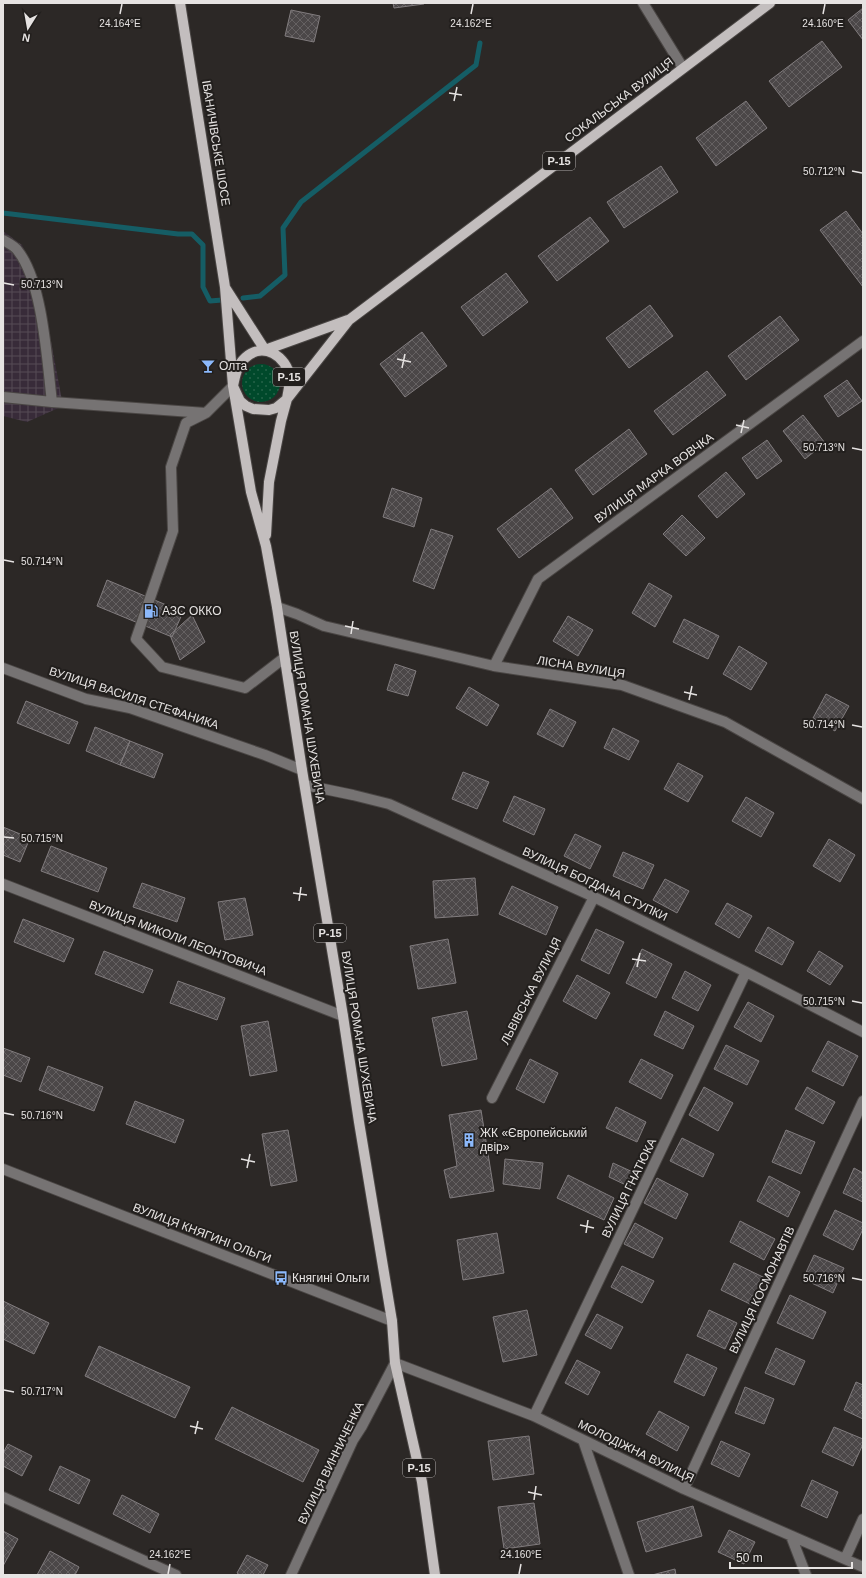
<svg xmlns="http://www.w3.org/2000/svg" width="866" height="1578" font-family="Arial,sans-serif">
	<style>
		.industrial { fill: url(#industrial-grid) }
		.grass { fill: url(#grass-dots) }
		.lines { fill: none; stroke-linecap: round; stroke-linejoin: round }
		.stream { stroke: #155d65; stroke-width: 5 }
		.building { fill: url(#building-cross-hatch); stroke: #817c7e }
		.minor-casing { stroke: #4a4644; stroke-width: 12 }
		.major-casing { stroke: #4a4644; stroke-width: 12 }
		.minor { stroke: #767373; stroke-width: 10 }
		.major { stroke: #c3bebe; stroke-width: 10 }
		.ticks { fill: none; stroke: #e6e3e2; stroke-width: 1.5 }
		.labels { text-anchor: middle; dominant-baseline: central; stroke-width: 4; stroke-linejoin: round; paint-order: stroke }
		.shield { fill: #221f1d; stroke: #aba8a7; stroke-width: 1 }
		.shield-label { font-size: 11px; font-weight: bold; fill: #e6e3e2 }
		.street-label { font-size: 12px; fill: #e6e3e2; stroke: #221f1d }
		.poi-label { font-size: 12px; fill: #e6e3e2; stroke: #221f1d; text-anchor: start }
		.ticks-label { font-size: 10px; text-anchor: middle; fill: #e6e3e2; stroke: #221f1d; stroke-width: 4; stroke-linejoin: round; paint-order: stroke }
	</style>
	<defs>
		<pattern id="industrial-grid" width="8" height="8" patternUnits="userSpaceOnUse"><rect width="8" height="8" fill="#382b39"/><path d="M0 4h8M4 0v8" fill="none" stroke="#554a55"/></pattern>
		<pattern id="grass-dots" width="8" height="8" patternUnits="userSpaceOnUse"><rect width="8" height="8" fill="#00492b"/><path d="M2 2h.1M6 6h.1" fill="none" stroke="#256349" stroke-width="1.8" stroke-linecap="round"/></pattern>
		<pattern id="building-cross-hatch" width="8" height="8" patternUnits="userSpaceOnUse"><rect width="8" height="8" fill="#4b4748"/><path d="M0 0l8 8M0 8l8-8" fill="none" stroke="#656162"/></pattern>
	</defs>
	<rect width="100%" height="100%" fill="#2c2826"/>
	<!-- industrial -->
	<path class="industrial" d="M3 231 22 245 40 282 63 406 27 422 3 416Z"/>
	<!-- grass -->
	<path class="grass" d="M242 383a19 19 0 1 1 38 0a19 19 0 1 1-38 0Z"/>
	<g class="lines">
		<!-- stream -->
		<path class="stream" d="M3 213 178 234H192L203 245V287L210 301 222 300
			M243 298 260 296 285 275 283 228 301 202 476 65 480 43"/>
	</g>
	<!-- building -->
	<path class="building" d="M393 3H424V4L394 8Z
		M863 8V40L848 20Z
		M291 10 320 16 314 42 285 36Z
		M822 41 842 67 789 107 769 81Z
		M746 101 767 128 716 166 696 138Z
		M661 166 678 192 624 228 607 202Z
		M846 211 863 234V287L820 230Z
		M590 217 609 241 557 281 538 256Z
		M506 273 528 302 483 336 461 307Z
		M650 305 673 336 629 368 606 338Z
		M780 316 799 340 746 380 728 356Z
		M422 332 447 366 405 397 380 364Z
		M707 371 726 395 673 435 654 411Z
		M847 380 862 401 838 417 824 396Z
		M803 415 825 443 805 459 783 431Z
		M629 429 647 454 593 495 575 470Z
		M767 440 782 461 757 479 742 458Z
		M726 472 745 494 717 518 698 496Z
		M392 488 422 498 414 527 383 517Z
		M551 488 573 518 519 558 497 529Z
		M682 515 705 538 686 556 663 534Z
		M431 529 453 536 434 589 413 581Z
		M107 580 183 612 172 637 97 606Z
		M649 583 672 596 655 627 632 613Z
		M192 615 205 642 180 660 170 635Z
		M568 616 593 630 578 656 553 641Z
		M684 619 719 636 708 659 673 642Z
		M739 646 767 663 751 690 723 674Z
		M395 664 416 671 408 696 387 690Z
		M469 687 499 705 487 726 456 708Z
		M826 694 849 706 835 731 813 718Z
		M26 701 78 722 69 744 17 723Z
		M550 709 576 722 563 747 537 734Z
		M95 727 130 741 120 765 86 751Z
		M613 728 639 741 629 760 604 748Z
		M130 741 163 754 154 778 120 765Z
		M678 763 703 776 688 802 664 789Z
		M463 772 489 782 477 809 452 799Z
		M514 796 545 809 534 835 503 821Z
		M746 797 774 813 761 837 732 821Z
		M3 827 30 838 20 862 3 855Z
		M575 834 601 846 590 869 564 856Z
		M829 839 855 855 840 882 813 866Z
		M51 846 107 868 98 892 41 871Z
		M623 852 654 865 643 889 613 876Z
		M475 878 478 915 435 918 433 881Z
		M665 879 689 891 677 913 653 900Z
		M142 883 185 898 177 922 133 907Z
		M512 886 558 907 546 935 499 914Z
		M245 898 253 935 225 940 218 902Z
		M727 903 752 916 739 938 715 924Z
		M23 919 74 939 64 962 14 942Z
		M768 927 794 942 782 965 755 951Z
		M596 929 624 942 609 974 581 960Z
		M448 939 456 983 418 989 410 946Z
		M642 949 672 964 656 998 626 983Z
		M104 951 153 970 143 993 95 974Z
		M819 951 843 966 830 985 807 971Z
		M685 971 711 985 698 1011 672 998Z
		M577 975 610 993 596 1019 563 1001Z
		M178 981 225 998 217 1020 170 1003Z
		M748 1002 774 1016 761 1042 734 1027Z
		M467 1011 477 1059 442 1066 432 1018Z
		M665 1011 694 1026 683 1049 654 1035Z
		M268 1021 277 1071 250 1076 241 1026Z
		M828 1041 858 1056 843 1086 812 1071Z
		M726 1045 759 1061 747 1085 714 1069Z
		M3 1048 30 1058 21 1082 3 1075Z
		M530 1059 558 1073 544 1103 516 1089Z
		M641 1059 673 1075 661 1099 629 1082Z
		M48 1066 103 1087 94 1111 39 1090Z
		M704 1087 733 1103 718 1131 689 1115Z
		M807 1087 835 1102 823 1124 795 1109Z
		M135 1101 184 1120 175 1143 126 1124Z
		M616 1107 646 1122 637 1142 606 1128Z
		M481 1110 494 1191 450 1198 444 1170 457 1166 449 1115Z
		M288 1130 297 1181 271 1186 262 1134Z
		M786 1130 815 1142 801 1174 772 1162Z
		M682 1138 714 1154 703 1177 670 1161Z
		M505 1159 543 1163 540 1189 503 1184Z
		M613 1163 635 1173 630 1187 609 1177Z
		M854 1168 863 1173V1202L843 1193Z
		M568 1175 614 1198 604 1220 557 1198Z
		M769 1176 800 1192 788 1217 757 1201Z
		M657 1178 688 1194 676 1219 644 1203Z
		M835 1210 863 1223V1229L853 1250 823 1235Z
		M740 1221 775 1239 764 1260 730 1242Z
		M635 1223 663 1238 653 1258 624 1244Z
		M497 1233 504 1273 463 1280 457 1240Z
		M814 1255 844 1268 833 1293 803 1279Z
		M734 1263 765 1278 752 1305 721 1290Z
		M622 1266 654 1281 642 1303 611 1287Z
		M790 1295 826 1312 813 1339 777 1323Z
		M3 1301 49 1323 34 1354 3 1339Z
		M527 1310 537 1355 503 1362 493 1317Z
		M709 1310 737 1323 725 1349 697 1336Z
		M597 1314 623 1327 611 1349 585 1335Z
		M99 1346 190 1387 175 1418 85 1376Z
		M776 1348 805 1361 794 1385 765 1373Z
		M687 1354 717 1368 704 1396 674 1382Z
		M577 1360 600 1372 588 1395 565 1383Z
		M856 1382 863 1385V1419L844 1410Z
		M745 1387 774 1399 764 1424 735 1413Z
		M232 1407 319 1450 303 1482 215 1439Z
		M659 1411 689 1427 677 1451 646 1434Z
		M834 1427 863 1439V1444L853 1466 822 1452Z
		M529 1436 534 1474 493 1480 488 1441Z
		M721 1441 750 1454 739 1477 711 1464Z
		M8 1444 32 1456 22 1476 3 1466V1453Z
		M60 1466 90 1480 79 1504 49 1490Z
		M812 1480 838 1492 827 1518 801 1506Z
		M122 1495 159 1514 150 1533 113 1514Z
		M534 1503 540 1544 504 1549 498 1507Z
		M693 1506 702 1536 646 1552 637 1522Z
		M729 1530 755 1542 744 1564 718 1552Z
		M3 1531 18 1539 3 1566Z
		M50 1551 79 1567 75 1575H37Z
		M247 1555 268 1565 263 1575H240L237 1573Z
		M675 1569 676 1575H652Z"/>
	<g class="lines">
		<defs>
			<path id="minor" d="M643 3 683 68
				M3 240C8 243 15 246 18 251 43 283 47 361 52 402
				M233 386 206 413 186 423 171 467 173 531 136 639 162 667 245 688 284 658
				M3 397 52 402 206 413
				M277 607 297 614 324 626 494 666 622 685 725 722 863 799
				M494 666 538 579 863 341
				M3 668 86 699 130 708 265 755 302 770
				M305 785 353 795 389 804 594 897 746 972 863 1032
				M3 884 343 1016
				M492 1098 594 897
				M3 1169 392 1321
				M534 1416 746 972
				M583 1440 629 1575
				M684 1489 863 1101
				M3 1497 176 1575
				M791 1536 806 1575
				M845 1559 863 1519
				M291 1575 353 1440 362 1426 395 1363 534 1416 684 1489 863 1567"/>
			<path id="major" d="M180 3 225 287 233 386 240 401 246 406 253 409 269 410 276 408 287 399C288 392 290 385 290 378 287 356 263 341 245 358 237 365 235 376 233 386L251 492 266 546 277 607 302 770 343 1016 359 1122 392 1321 395 1363 422 1482 435 1575
				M226 289 265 350 348 320
				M266 535 269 482 281 421 287 399 349 320 770 3"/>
		</defs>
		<!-- minor casing -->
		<use href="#minor" class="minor-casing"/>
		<!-- major casing -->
		<use href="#major" class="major-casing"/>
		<!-- minor -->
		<use href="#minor" class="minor"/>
		<!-- major -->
		<use href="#major" class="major"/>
	</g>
	<!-- ticks -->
	<path class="ticks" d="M120 14 122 4M471 14 473 4M823 14 825 4M449 93 462 95M454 101 457 87M852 171 862 173M4 283 14 285M397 359 411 362M402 368 405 354M736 425 749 428M741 433 744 420M852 448 862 450M4 560 14 562M345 626 359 629M351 634 353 621M684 692 697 695M689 700 692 686M852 725 862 727M4 837 14 838M293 893 307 895M299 901 301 887M632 959 646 961M637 967 640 953M852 1001 862 1003M4 1113 14 1115M241 1159 255 1162M247 1168 250 1154M580 1225 594 1228M586 1233 588 1220M852 1278 862 1280M4 1390 14 1392M190 1426 203 1429M195 1434 198 1421M528 1492 542 1495M534 1500 536 1486M168 1574 170 1564M519 1574 521 1564"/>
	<!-- icons -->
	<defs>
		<symbol id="bar-bare" viewBox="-9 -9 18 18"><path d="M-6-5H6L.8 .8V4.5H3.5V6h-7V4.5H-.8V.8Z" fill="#8cb9fc" stroke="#221f1d" stroke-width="2.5" paint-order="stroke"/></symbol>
		<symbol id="fuel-bare" viewBox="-9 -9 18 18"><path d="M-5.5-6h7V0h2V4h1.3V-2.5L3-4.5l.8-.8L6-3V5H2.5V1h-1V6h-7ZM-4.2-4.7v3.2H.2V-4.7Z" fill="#8cb9fc" stroke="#221f1d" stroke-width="2.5" paint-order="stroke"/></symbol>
		<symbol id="building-bare" viewBox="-9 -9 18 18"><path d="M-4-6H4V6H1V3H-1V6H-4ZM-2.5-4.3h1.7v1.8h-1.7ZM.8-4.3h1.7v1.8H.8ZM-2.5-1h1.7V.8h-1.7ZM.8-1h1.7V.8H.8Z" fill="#8cb9fc" stroke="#221f1d" stroke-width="2.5" paint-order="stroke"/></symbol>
		<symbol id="bus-bare" viewBox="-9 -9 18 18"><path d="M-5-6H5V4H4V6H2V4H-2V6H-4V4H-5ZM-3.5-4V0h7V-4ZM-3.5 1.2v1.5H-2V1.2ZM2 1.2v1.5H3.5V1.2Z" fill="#8cb9fc" stroke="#221f1d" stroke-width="2.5" paint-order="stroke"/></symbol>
	</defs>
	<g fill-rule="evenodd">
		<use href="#bar-bare" x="198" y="356" width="20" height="20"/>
		<use href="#fuel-bare" x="141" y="601" width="20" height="20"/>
		<use href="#building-bare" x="459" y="1130" width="20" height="20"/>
		<use href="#bus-bare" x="271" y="1268" width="20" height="20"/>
	</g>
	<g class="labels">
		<!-- shield labels -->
		<g class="shield">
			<rect x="543" y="152" width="32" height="18" rx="3"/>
			<rect x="273" y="368" width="32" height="18" rx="3"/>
			<rect x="314" y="924" width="32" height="18" rx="3"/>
			<rect x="403" y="1459" width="32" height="18" rx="3"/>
		</g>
		<g class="shield-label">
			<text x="559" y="161">Р-15</text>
			<text x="289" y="377">Р-15</text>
			<text x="330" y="933">Р-15</text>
			<text x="419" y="1468">Р-15</text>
		</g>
		<!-- street labels -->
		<g class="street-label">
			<text transform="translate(619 100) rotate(-37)">СОКАЛЬСЬКА ВУЛИЦЯ</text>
			<text transform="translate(216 143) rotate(81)">ІВАНИЧІВСЬКЕ ШОСЕ</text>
			<text transform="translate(654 478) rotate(-36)">ВУЛИЦЯ МАРКА ВОВЧКА</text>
			<text transform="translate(581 667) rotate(9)">ЛІСНА ВУЛИЦЯ</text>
			<text transform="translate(134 698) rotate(18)">ВУЛИЦЯ ВАСИЛЯ СТЕФАНИКА</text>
			<text transform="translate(307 717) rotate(81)">ВУЛИЦЯ РОМАНА ШУХЕВИЧА</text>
			<text transform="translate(595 884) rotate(25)">ВУЛИЦЯ БОГДАНА СТУПКИ</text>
			<text transform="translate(178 938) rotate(21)">ВУЛИЦЯ МИКОЛИ ЛЕОНТОВИЧА</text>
			<text transform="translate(531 991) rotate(-63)">ЛЬВІВСЬКА ВУЛИЦЯ</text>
			<text transform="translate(359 1037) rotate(81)">ВУЛИЦЯ РОМАНА ШУХЕВИЧА</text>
			<text transform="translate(629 1188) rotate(-64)">ВУЛИЦЯ ГНАТЮКА</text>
			<text transform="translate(202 1233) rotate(21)">ВУЛИЦЯ КНЯГИНІ ОЛЬГИ</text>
			<text transform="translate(762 1290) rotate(-65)">ВУЛИЦЯ КОСМОНАВТІВ</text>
			<text transform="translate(636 1451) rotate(26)">МОЛОДІЖНА ВУЛИЦЯ</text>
			<text transform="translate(331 1463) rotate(-64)">ВУЛИЦЯ ВИННИЧЕНКА</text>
		</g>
		<!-- poi labels -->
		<g class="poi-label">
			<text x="219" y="366">Олта</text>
			<text x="162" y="611">АЗС ОККО</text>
			<text x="480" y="1133">ЖК «Європейський<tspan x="480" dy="14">двір»</tspan></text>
			<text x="292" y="1278">Княгині Ольги</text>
		</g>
	</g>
	<g class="ticks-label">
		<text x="471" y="27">24.162°E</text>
		<text x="823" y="27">24.160°E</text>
		<text x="120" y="27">24.164°E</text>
		<text x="824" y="175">50.712°N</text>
		<text x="42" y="288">50.713°N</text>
		<text x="824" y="451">50.713°N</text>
		<text x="42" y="565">50.714°N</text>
		<text x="824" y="728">50.714°N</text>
		<text x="42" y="842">50.715°N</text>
		<text x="824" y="1005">50.715°N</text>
		<text x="42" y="1119">50.716°N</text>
		<text x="824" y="1282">50.716°N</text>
		<text x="42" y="1395">50.717°N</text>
		<text x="170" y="1558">24.162°E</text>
		<text x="521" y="1558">24.160°E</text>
	</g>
	<!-- border -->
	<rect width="866" height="1578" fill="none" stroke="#e6e3e2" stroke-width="8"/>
	<!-- north arrow -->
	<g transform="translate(28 28) rotate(191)" stroke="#221f1d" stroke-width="3" paint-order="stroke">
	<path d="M0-3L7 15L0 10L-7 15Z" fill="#e6e3e2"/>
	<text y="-6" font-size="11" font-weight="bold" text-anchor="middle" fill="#e6e3e2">N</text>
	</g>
	<!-- scale -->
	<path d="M730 1562v6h122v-6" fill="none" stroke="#e6e3e2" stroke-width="2"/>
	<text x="736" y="1562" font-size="12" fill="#e6e3e2" stroke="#221f1d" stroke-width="3" paint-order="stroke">50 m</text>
</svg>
